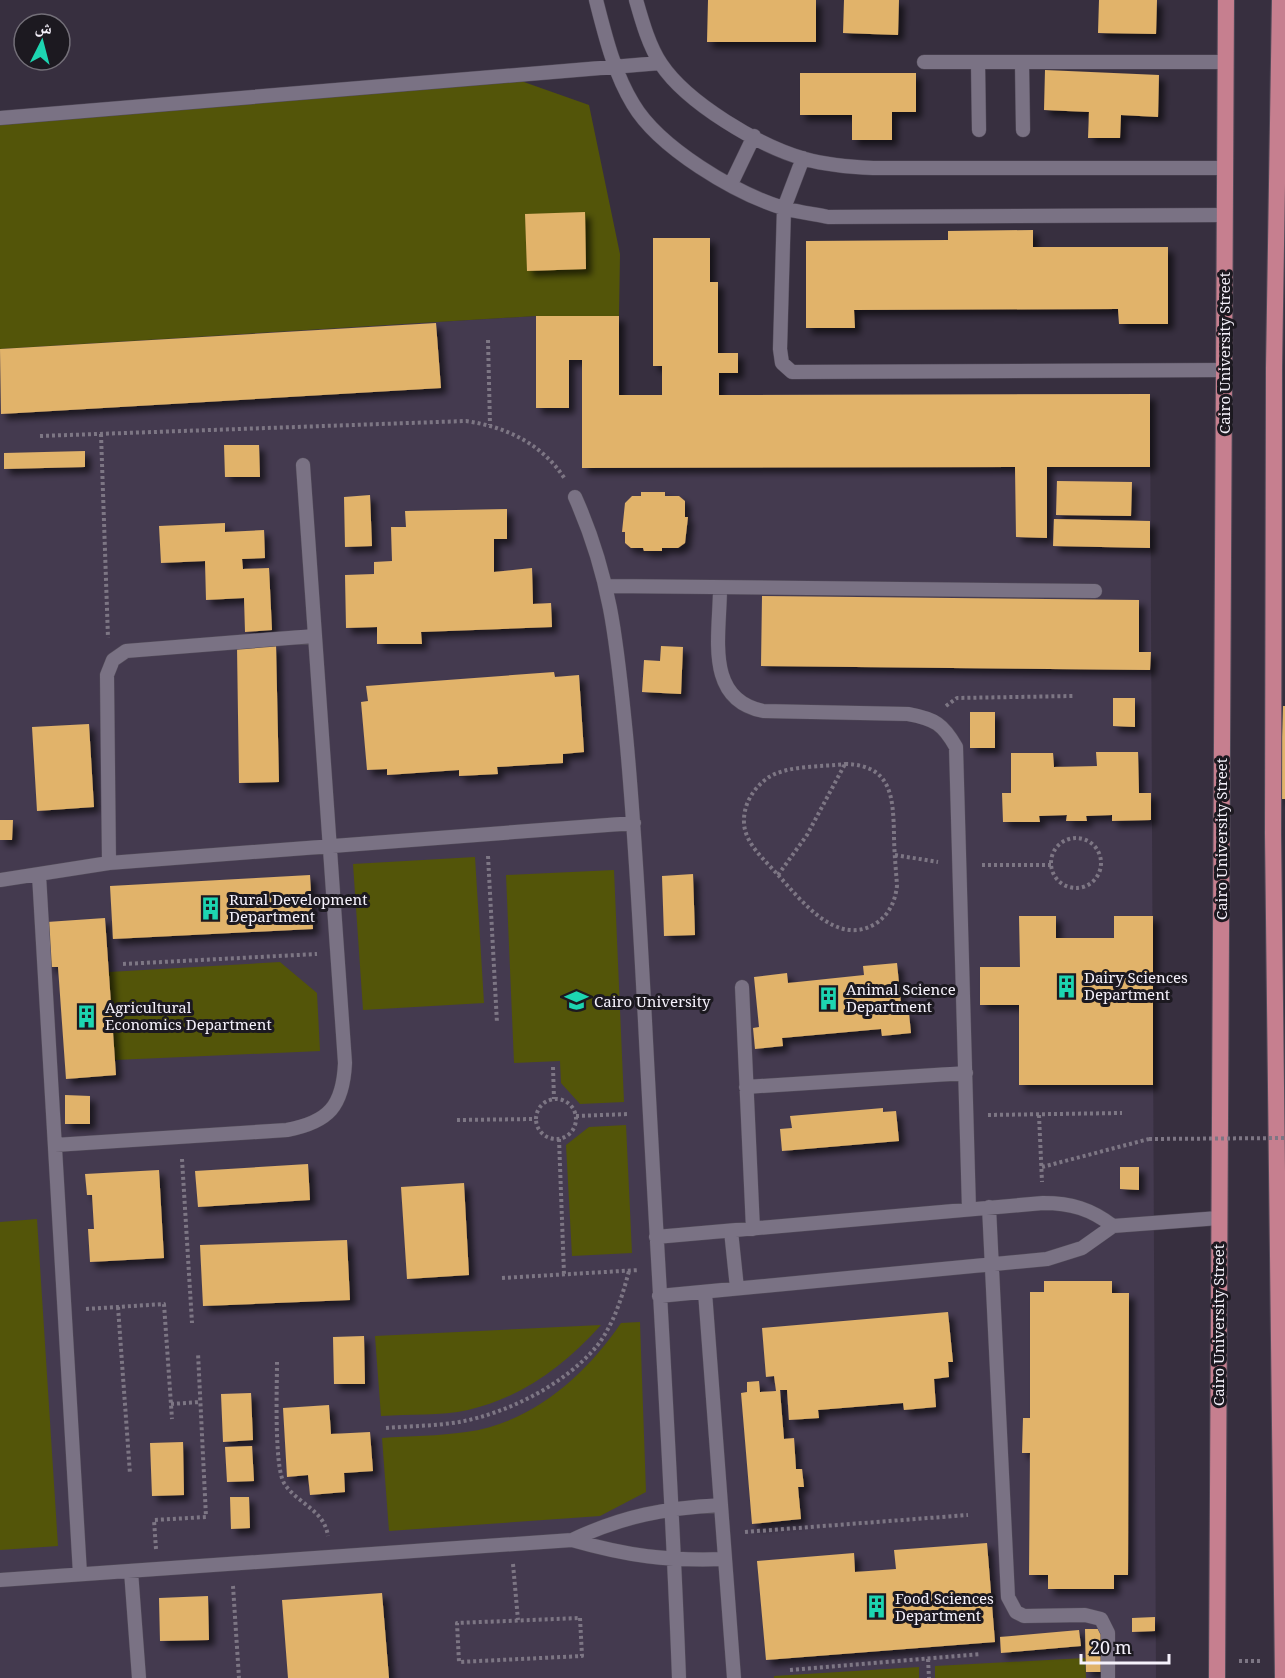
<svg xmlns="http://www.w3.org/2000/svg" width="1285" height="1678" font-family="'Noto Serif','Noto Naskh Arabic',serif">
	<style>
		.built { fill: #443a4f }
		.green { fill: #535509 }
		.building { fill: #e1b36b; filter: url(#shadow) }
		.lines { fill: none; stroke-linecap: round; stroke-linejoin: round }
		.service-casing { stroke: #524b59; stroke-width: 15 }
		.primary-casing { stroke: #524b59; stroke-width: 18 }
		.path { stroke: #7d7684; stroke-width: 4; stroke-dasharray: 3 3; stroke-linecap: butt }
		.service { stroke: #7a7284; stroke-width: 14 }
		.primary { stroke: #c67f8f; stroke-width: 16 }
		.path-bridge { stroke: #7d7684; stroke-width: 4; stroke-dasharray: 3 3; stroke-linecap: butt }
		.labels { text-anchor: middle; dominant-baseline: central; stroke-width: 6; stroke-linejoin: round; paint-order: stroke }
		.street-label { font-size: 15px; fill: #f5f1fb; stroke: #1c1920 }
		.poi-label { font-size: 15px; fill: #f5f1fb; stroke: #1c1920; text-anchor: start }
	</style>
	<defs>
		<filter id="shadow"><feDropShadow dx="5.5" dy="5.5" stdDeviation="3" flood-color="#0009"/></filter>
	</defs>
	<rect width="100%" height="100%" fill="#372f3f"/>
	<!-- built -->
	<path class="built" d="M536 316H619L620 395 1150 394 1156 1678H0V349Z"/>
	<!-- green -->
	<path class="green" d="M521 81 589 105 620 254 619 316H536L0 349V123Z
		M475 857 484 1003 363 1010 353 864Z
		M614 870 624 1102 580 1104 561 1083 560 1061 514 1063 506 875Z
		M280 962 317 993 320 1051 115 1060 109 972Z
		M626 1125 632 1253 572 1256 566 1145 589 1127Z
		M37 1219 58 1546 0 1550V1222Z
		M640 1322 646 1492 600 1516 389 1531 382 1438C410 1436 439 1436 466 1432 532 1423 585 1376 621 1323Z
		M601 1325C564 1366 523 1397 468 1410 441 1416 409 1414 381 1416L375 1336Z
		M1085 1658 1086 1678H935V1666Z
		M919 1667V1678H774V1676Z"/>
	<!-- building -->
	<path class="building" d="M708 0H816V42H707Z
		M844 0H899L898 35 843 33Z
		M1099 0H1157L1156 34 1098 33Z
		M1045 70 1159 75 1158 117 1121 115 1120 138H1088L1089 112 1044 110Z
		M800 73H916V112H892V140H852V115H800Z
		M585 212 586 269 527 271 525 214Z
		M1033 230V247H1168V324H1119L1118 309 854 310 855 328H806V241L948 240V231Z
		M653 238H710V282H718V353H738V373H719V395L1150 394V467H1047V538L1016 537 1015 467 582 468V360H569V408H536V316H619V395H662V366H653Z
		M436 323 441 388 1 414 0 349Z
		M224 445H259L260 477H225Z
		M85 451V467L4 469V453Z
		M1057 481 1132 482 1131 516 1056 515Z
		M641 492H665V496H679L685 501V517H688L685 543 678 548H662V551H644L643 548H631L625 543V532H622L625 503 632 496H641Z
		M370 495 372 546 345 547 344 497Z
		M507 509V539H494V572L532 568 533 604 551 603 552 627 421 632 422 644H377V627L346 628 345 575 374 574V562L392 561 391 527H406L405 511Z
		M1054 519 1150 521V548L1053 546Z
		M225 523V532L264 530 265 558 242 559 243 569 269 568 272 630 245 632 244 598 206 600 205 561 161 563 159 526Z
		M762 596 1139 600V652H1151L1150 670 761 666Z
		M276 645 279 782 239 783 237 646Z
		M661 646 683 647 681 694 642 692 644 660 660 661Z
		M554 672 555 677 579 675 584 752 563 754V763L497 767 498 774 459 776V770L387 775V769L367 770 361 702 368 701 366 686Z
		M1113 698H1135V727L1113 726Z
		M1283 706H1285V799H1280Z
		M970 712H995V748H970Z
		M89 724 94 807 37 811 32 727Z
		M1096 752H1138L1139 793H1151V820L1112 821V815L1086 816 1087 821H1066L1067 815 1039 816 1040 822H1003L1002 793H1011V753H1053L1054 767 1097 766Z
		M0 820H13L12 840H0Z
		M693 874 695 935 664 936 662 876Z
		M310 875 313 929 113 939 110 886Z
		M1019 916H1056V938H1114V916H1153V1085H1019V1005H980V967H1020Z
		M105 918 116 1075 66 1079 58 967H50L47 922Z
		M897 963 902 1014 909 1013 911 1033 882 1036 881 1029 782 1038 783 1046 755 1049 753 1028 759 1027 754 977 787 973 788 983 864 975 863 966Z
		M65 1095 90 1096V1124H65Z
		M883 1108V1112L896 1111 899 1141 782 1151 780 1129 792 1128 790 1116Z
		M308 1164 310 1200 198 1207 195 1171Z
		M1120 1167H1139V1190L1120 1189Z
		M159 1170 164 1258 90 1262 88 1229H94L92 1195H87L85 1174Z
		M464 1183 469 1275 407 1279 401 1187Z
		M347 1240 350 1300 203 1306 200 1245Z
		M1044 1281H1112V1293H1129L1128 1575H1114V1589H1048V1575H1029L1030 1453H1022L1023 1418H1030V1292H1044Z
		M948 1312 953 1362H948L949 1377 934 1379 936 1407 904 1410 903 1403 818 1410 819 1418 789 1420 787 1390H780L784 1439 794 1438 796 1469H802L804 1487H798L801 1519 752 1524 741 1393 747 1392V1382L759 1381 760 1392 776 1391 774 1376 766 1377 762 1328Z
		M364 1336 365 1384H334L333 1337Z
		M251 1393 253 1440 223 1442 221 1394Z
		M329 1405 331 1434 370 1432 373 1471 344 1473 345 1492 310 1495 308 1475 287 1477 283 1408Z
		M183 1442 184 1495 152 1496 150 1443Z
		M252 1446 254 1481 227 1482 225 1447Z
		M230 1497H249L250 1528 231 1529Z
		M987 1543 995 1642 766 1660 757 1561 854 1553 855 1572 896 1569 894 1550Z
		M382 1593 389 1678H288L282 1600Z
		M208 1596 209 1640 160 1641 159 1598Z
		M1155 1617V1631L1132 1632V1618Z
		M1085 1629H1101V1672H1086Z
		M1079 1630 1081 1646 1001 1653 1000 1637Z"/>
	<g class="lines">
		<defs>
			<path id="service" d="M596 0C605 35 614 73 633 104 659 148 735 193 783 208 798 212 813 214 828 217L1225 215
				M636 0C642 21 649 46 661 64 687 103 759 146 805 159 827 165 849 167 873 168H1226
				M924 62H1226
				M978 62 979 130
				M1022 62 1023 130
				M0 118 660 63
				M803 158 784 208 780 349 782 363 792 372 1224 370
				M731 184 754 136
				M575 497C612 580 617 646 626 735 635 830 640 926 645 1021 656 1240 671 1459 679 1678
				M607 586 1095 591
				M720 588C720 635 704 699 763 711L908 714C935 719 943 724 956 747L969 1209
				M109 863 107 675 113 660 126 651 314 636
				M39 875 80 1574
				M0 880 109 863 634 823
				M742 987 753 1229
				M746 1087 966 1073
				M55 1145 287 1130C329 1122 343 1106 345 1063L303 465
				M989 1207 1008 1597 1016 1612 1024 1616 1085 1615 1101 1619 1108 1633V1678
				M731 1231 737 1288
				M656 1237 1043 1203C1071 1203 1091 1209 1113 1226
				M705 1292 734 1678
				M659 1296 1047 1259 1082 1248 1113 1226 1219 1218
				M572 1540C623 1516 665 1508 721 1505
				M131 1571 139 1678
				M0 1580 572 1540C628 1556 666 1561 725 1559"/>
			<path id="primary" d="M1280 0 1274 368 1273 834 1283 1678
				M1217 1678 1226 0"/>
		</defs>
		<!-- service casing -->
		<use href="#service" class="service-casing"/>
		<!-- primary casing -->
		<use href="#primary" class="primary-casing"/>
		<!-- path -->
		<path class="path" d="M488 340 490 425
			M101 434 108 638
			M40 436 466 421C507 427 542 444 565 479
			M946 706 957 698 1073 696
			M845 764C892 765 893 797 894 834 894 852 896 869 897 886 895 902 889 915 875 924 836 947 801 900 778 875 765 860 745 844 744 823 743 804 754 787 769 777 789 765 822 767 845 764Z
			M1051 863a25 25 0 1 1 50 0a25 25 0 1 1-50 0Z
			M895 855 938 862
			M488 856 497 1023
			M982 865H1051
			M778 875 807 835 845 764
			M123 964 317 954
			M553 1067 554 1099
			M536 1119a20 20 0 1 1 40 0a20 20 0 1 1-40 0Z
			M988 1115 1122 1113
			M1039 1115 1042 1182
			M576 1116 629 1114
			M457 1120 535 1119
			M559 1139 564 1274
			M182 1159 192 1323
			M1042 1167 1149 1139
			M502 1278 639 1270
			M118 1307 130 1474
			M86 1309 164 1304 172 1419
			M277 1362C277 1386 274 1466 284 1483 297 1504 324 1509 328 1536
			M171 1404 200 1402
			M386 1428C410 1426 435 1426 459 1422 508 1413 564 1385 597 1346 614 1324 622 1297 629 1271
			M745 1532 968 1515
			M156 1549 154 1520 206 1517 198 1353
			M513 1564 518 1620
			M233 1586 239 1678
			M580 1618 582 1656 459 1662 457 1623Z
			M928 1659 929 1678
			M1239 1661H1261
			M790 1670 981 1654"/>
		<!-- service -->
		<use href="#service" class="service"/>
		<!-- primary -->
		<use href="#primary" class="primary"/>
		<!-- path-bridge -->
		<path class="path-bridge" d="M1149 1139 1285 1138"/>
	</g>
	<!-- icons -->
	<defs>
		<symbol id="building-bare" viewBox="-9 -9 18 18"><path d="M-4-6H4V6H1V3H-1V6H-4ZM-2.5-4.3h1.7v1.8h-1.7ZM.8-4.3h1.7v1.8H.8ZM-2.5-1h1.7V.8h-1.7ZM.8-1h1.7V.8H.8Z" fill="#1dd5b1" stroke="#1c1920" stroke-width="2.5" paint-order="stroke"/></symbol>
		<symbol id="university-bare" viewBox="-9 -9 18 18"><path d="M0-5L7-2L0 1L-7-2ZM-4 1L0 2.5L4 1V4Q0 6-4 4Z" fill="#1dd5b1" stroke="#1c1920" stroke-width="2.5" paint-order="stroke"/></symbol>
	</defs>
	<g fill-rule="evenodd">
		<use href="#building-bare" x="194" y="892" width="33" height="33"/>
		<use href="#building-bare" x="1050" y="970" width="33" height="33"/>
		<use href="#building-bare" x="812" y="982" width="33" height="33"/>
		<use href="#university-bare" x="560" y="984" width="33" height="33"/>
		<use href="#building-bare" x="70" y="1000" width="33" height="33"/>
		<use href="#building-bare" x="860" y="1590" width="33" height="33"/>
	</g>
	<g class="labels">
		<!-- street labels -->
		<g class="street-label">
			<text transform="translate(1224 353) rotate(-90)">Cairo University Street</text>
			<text transform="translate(1221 839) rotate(-90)">Cairo University Street</text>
			<text transform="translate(1218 1325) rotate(-90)">Cairo University Street</text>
		</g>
		<!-- poi labels -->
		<g class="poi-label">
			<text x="229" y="899">Rural Development<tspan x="229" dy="17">Department</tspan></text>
			<text x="1084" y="977">Dairy Sciences<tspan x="1084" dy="17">Department</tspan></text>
			<text x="846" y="989">Animal Science<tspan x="846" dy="17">Department</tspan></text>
			<text x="594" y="1001">Cairo University</text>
			<text x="105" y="1007">Agricultural<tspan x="105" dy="17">Economics Department</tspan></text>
			<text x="895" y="1598">Food Sciences<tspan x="895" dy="17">Department</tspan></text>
		</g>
	</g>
	<!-- north arrow -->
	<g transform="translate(42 42) rotate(6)"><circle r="28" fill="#1c1920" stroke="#736f78" stroke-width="1.5"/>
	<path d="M0-4.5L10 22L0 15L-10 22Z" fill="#1dd5b1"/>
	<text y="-9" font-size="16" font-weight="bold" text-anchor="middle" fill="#f5f1fb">ش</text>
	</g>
	<!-- scale -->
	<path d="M1081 1654v9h88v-9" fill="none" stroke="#f5f1fb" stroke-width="3"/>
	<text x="1090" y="1654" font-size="18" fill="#f5f1fb" stroke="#1c1920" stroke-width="4.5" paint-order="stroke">20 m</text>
</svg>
